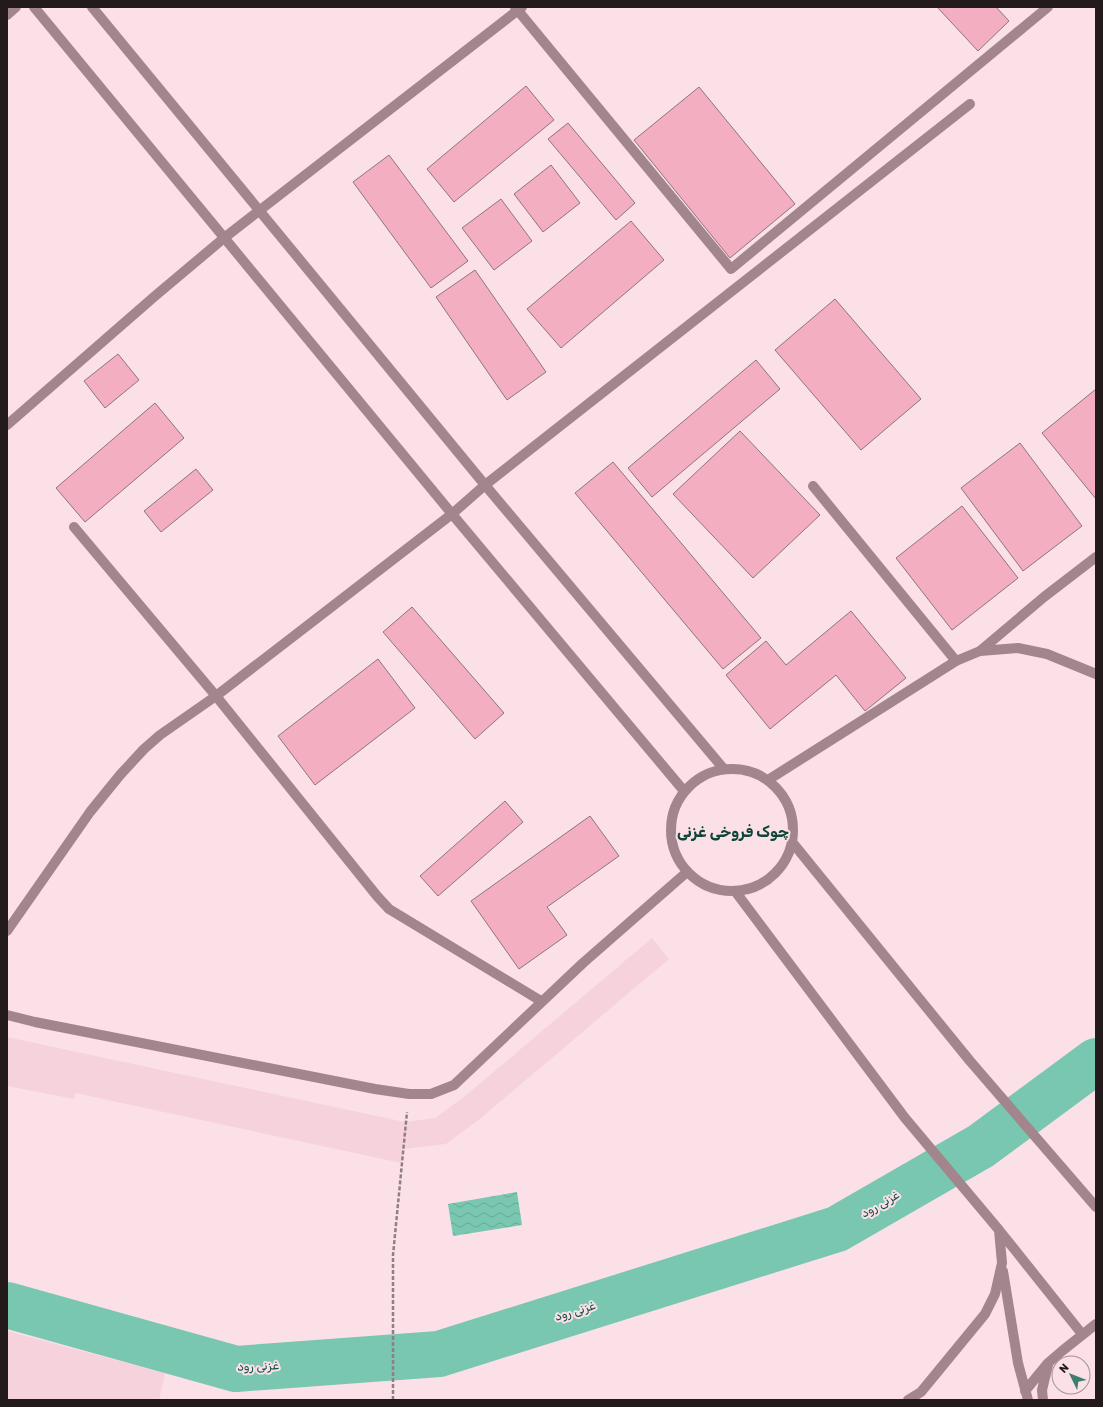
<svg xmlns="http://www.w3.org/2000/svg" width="1103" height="1407" font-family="Rubik,Vazirmatn,sans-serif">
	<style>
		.built { fill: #f6d3dc }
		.water { fill: url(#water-waves) }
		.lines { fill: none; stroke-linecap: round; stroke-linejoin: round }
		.river { stroke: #79c7b1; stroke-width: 46 }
		.building { fill: #f3aec1; stroke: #8d757b }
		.path { stroke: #907e83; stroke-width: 2.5; stroke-dasharray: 4 2; stroke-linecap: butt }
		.minor { stroke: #a3858d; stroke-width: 10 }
		.tertiary { stroke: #a3858d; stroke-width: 10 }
		.labels { text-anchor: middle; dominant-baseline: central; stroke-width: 4; stroke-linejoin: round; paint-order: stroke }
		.water-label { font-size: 12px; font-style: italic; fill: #0f5142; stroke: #fbe0e7 }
		.district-label { font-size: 15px; font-weight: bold; fill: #0e4538; stroke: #fbe0e7 }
	</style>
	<defs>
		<pattern id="water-waves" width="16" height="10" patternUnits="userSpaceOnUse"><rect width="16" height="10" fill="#79c7b1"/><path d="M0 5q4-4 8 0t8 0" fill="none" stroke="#68aa98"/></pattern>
	</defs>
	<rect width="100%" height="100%" fill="#fbe0e7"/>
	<!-- built -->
	<path class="built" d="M652 938 669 959 481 1118 446 1144 404 1149 401 1163 75 1093 74 1099 7 1086V1037L405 1122 435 1118 465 1096Z
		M7 1331 165 1373 159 1400H7Z"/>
	<!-- water -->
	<path class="water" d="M517 1192 522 1225 453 1236 448 1204Z"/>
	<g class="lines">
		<!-- river -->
		<path class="river" d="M7 1305 236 1369 439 1354 837 1229 981 1146 1096 1061"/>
	</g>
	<!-- building -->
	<path class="building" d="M937 7H996L1009 21 978 51Z
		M526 86 554 120 454 202 427 169Z
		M699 87 795 204 730 258 634 140Z
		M568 123 635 203 616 220 548 139Z
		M389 155 468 261 431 288 353 182Z
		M551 165 580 203 543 232 514 194Z
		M501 199 532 241 494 270 462 228Z
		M631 221 664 260 561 348 527 309Z
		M475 270 546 372 507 400 436 297Z
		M835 299 921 399 861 450 775 350Z
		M118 354 139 380 105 408 84 381Z
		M756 360 780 389 652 497 628 468Z
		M1096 389V499L1042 433Z
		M155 403 184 438 85 522 56 488Z
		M740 431 820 515 753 578 673 494Z
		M1020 443 1082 526 1023 571 961 488Z
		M613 462 761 638 723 669 575 493Z
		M196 469 213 490 161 532 144 511Z
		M962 506 1018 578 952 630 896 558Z
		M412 607 504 713 475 739 383 632Z
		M851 611 906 678 865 711 836 675 770 729 726 675 766 641 786 665Z
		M378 659 415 708 315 785 278 736Z
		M505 801 523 822 438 896 420 876Z
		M590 816 619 856 547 907 567 935 519 969 471 901Z"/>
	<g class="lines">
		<!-- path -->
		<path class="path" d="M393 1400V1255L407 1112"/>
		<!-- minor -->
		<path class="minor" d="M515 7 731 269 1048 7
			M7 15 16 7
			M7 425 155 296 224 238 522 7
			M813 486 956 661
			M74 527 216 696 377 896 389 909 541 1001
			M980 651 1044 597 1096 557
			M7 931 90 812 120 775 144 749 160 735 216 696 452 514 485 485 970 104"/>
		<!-- tertiary -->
		<path class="tertiary" d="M34 7 452 514 684 791
			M92 7 485 485 723 768
			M671 830a61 61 0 1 1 122 0a61 61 0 1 1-122 0Z
			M768 780 956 661 980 651 1018 648 1047 654 1096 674
			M792 842 970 1061 1096 1207
			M735 891 905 1118 999 1230 1082 1334
			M7 1015 35 1022 375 1089 409 1094H431L454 1085 583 963 687 872
			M1003 1271 1018 1363 1028 1400
			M1025 1391 1048 1363 1062 1351 1096 1324
			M908 1400 921 1392 985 1314 995 1294 1002 1263 999 1230
			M1043 1400 1042 1390 1048 1365"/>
	</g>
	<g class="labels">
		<!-- water labels -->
		<g class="water-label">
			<text transform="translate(880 1204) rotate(-30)">غزنی رود</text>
			<text transform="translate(575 1311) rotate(-17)">غزنی رود</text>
			<text transform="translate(258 1366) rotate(-2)">غزنی رود</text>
		</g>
		<!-- district labels -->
		<g class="district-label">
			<text x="733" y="832">چوک فروخی غزنی</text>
		</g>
	</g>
	<!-- border -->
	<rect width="1103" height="1407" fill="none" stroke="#231a1c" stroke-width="16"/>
	<!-- north arrow -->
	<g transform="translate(1071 1375) rotate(313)"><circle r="19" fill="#fbe0e7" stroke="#a59196"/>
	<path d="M0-3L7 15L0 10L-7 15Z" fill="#3e7e6d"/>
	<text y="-6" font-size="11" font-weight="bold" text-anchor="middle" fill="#231a1c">N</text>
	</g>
</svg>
